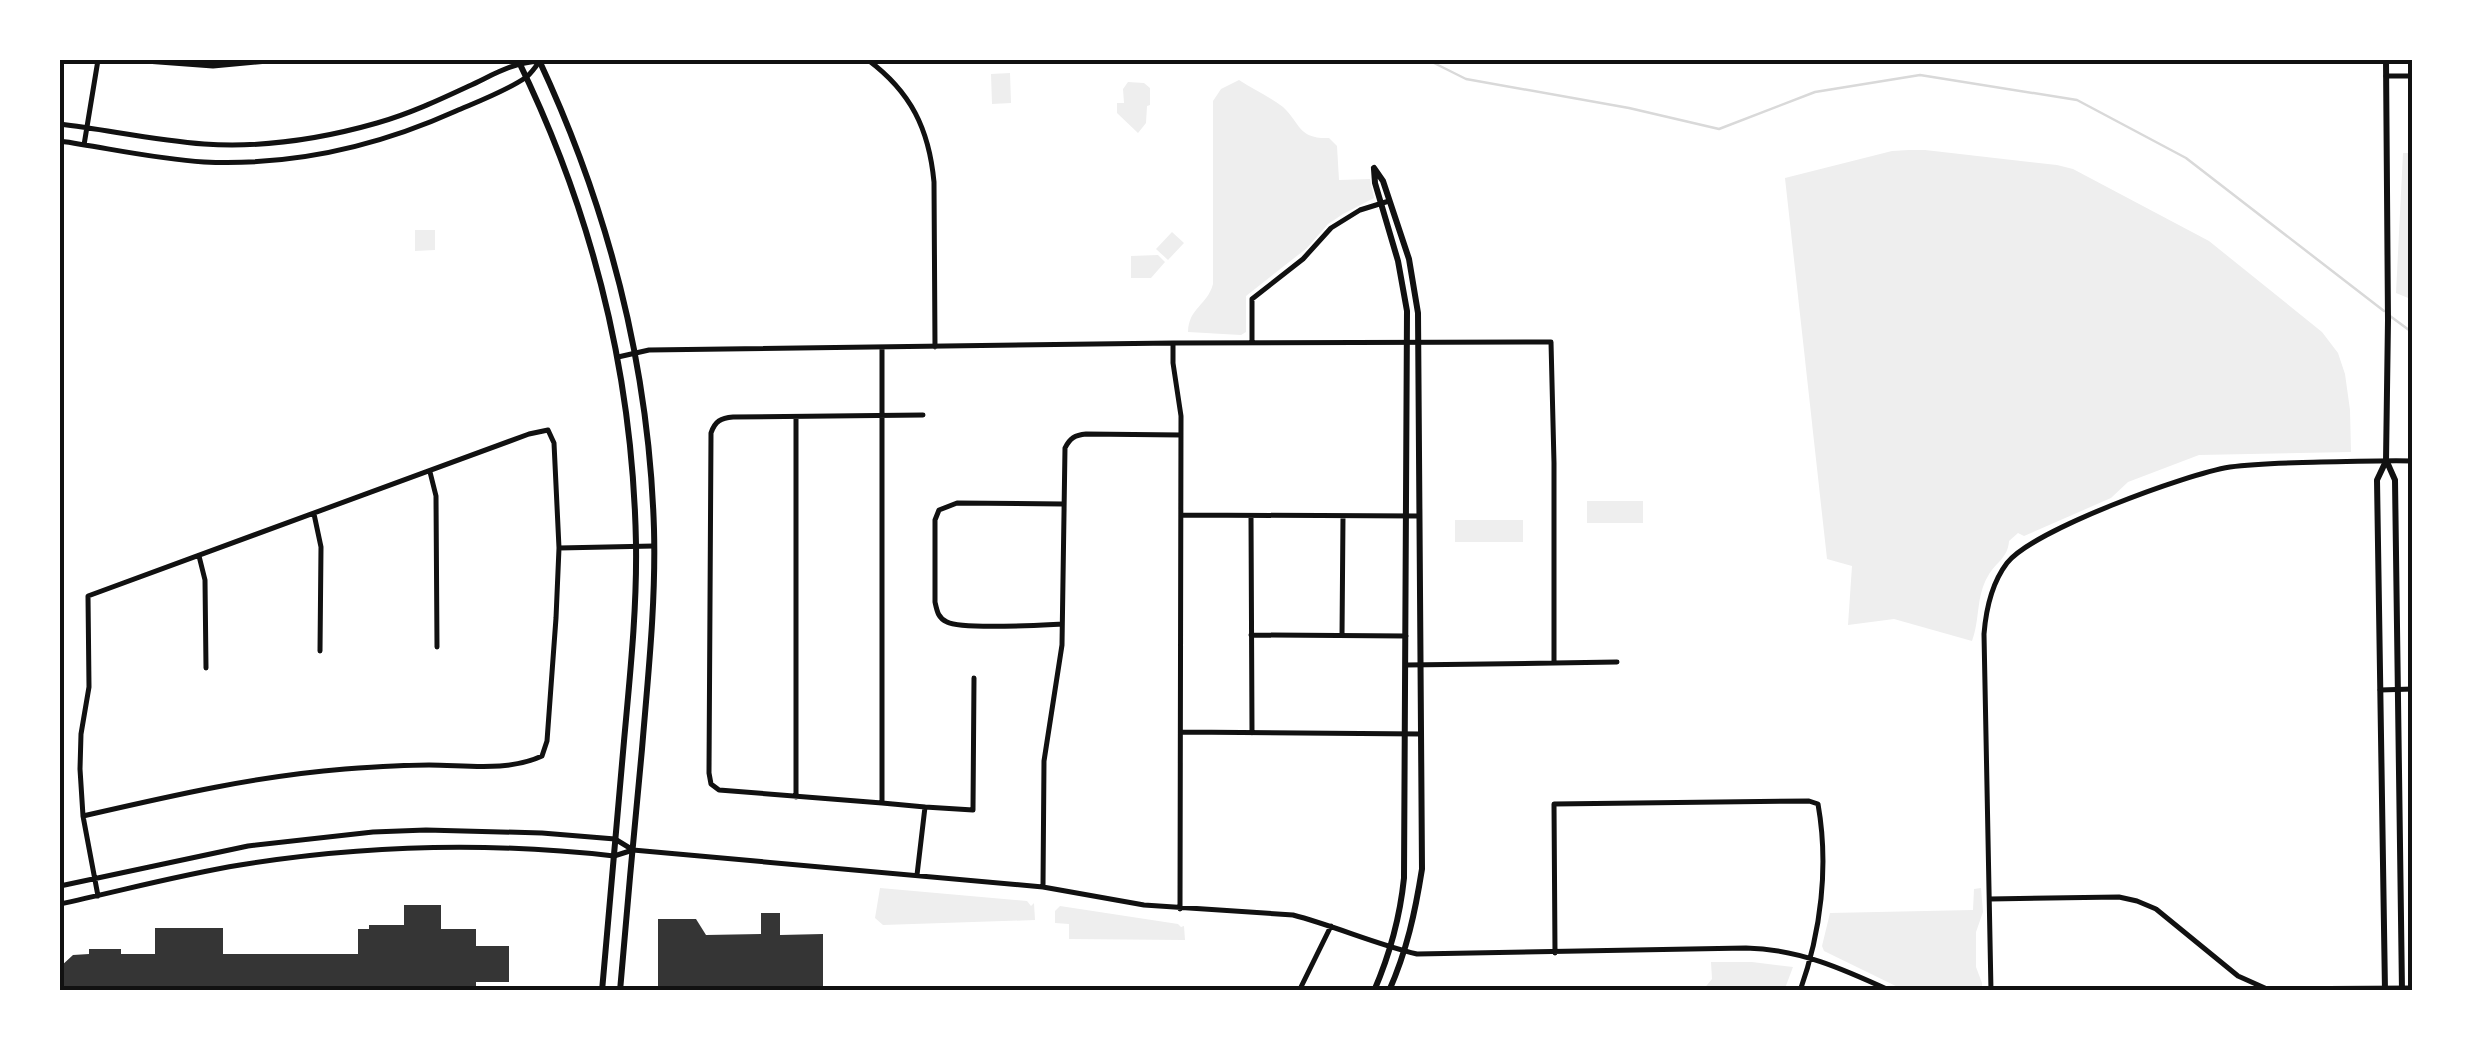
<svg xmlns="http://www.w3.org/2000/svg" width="2473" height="1051" font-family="'Work Sans',sans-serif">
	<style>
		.green { fill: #eee }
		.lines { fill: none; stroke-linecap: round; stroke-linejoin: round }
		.stream { stroke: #d9d9d9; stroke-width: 2.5 }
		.building { fill: #353535 }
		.minor { stroke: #111; stroke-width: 5 }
		.tertiary { stroke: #111; stroke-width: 6 }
		.neatline { fill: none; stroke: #111; stroke-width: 4 }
	</style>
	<rect width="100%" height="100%" fill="#fff"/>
	<!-- green -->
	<path class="green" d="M1010 73 1011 103 992 104 991 74Z
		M1239 80C1253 89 1270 97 1283 107 1301 124 1298 139 1329 138L1337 146 1339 180 1370 179 1374 198 1343 214 1328 224 1307 248 1246 296V332L1241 335 1188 332C1189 307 1207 306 1213 284V101L1221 89Z
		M1128 82 1144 83 1150 88V105L1147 106 1146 123 1138 133 1117 113V103H1124L1123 89Z
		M1909 150H1925L2057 165 2073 169 2209 241 2322 332 2338 353 2345 374 2350 410 2351 452 2199 455 2128 482 2111 498 2024 536 2018 533 2009 541C2008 558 1996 562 1988 576 1976 596 1980 620 1972 641L1894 619 1848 625 1852 566 1827 559 1785 178 1892 151Z
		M2403 153H2413V300L2396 293Z
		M415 230H435V250L415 251Z
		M1172 232 1184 243 1168 260 1156 249Z
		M1158 255 1165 262 1151 278H1131V256Z
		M1587 501H1643V523H1587Z
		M1455 520H1523V542H1455Z
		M880 888 1027 901 1031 906 1034 903 1035 920 883 925 875 918Z
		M1981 888 1983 912 1976 932V967L1982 983V991H1906L1824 951 1822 946 1830 913 1973 910 1974 889Z
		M1060 906 1178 924 1181 927 1184 926 1185 940 1069 939V924L1055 923V911Z
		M1711 962H1752L1793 967 1784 991H1702L1712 979Z"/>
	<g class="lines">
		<!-- stream -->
		<path class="stream" d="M1428 60 1466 79 1629 108 1719 129 1815 92 1920 75 2077 100 2186 158 2384 311
			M2390 316 2413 333"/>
	</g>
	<!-- building -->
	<path class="building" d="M404 905H441V929H476V946H509V982H476V991H60V967L73 955 89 954V949H121V954H155V928H223V954H358V929H369V925H404Z
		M761 913H780V935L823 934V991H658V919H696L706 935 761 934Z"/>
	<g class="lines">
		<!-- minor -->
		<path class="minor" d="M132 60 213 66 279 60
			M868 60C911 92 929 129 934 182L935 347
			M2386 76H2413
			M60 124C108 130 155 140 204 144 262 148 321 139 377 123 409 114 439 100 469 86 495 74 511 63 540 61
			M60 141C108 148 155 159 204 162 292 166 376 147 456 111 477 102 506 91 525 78 531 74 535 67 540 61
			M84 145 98 60
			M1252 342V299L1303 259 1331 228 1360 210 1389 201
			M1173 343V363L1181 416 1180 909
			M882 347V803L925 807 917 875
			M618 357 649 350 1173 343 1551 342 1554 463V663L1406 665
			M430 472 436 496 437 647
			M314 514 321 547 320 651
			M1182 515 1419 516
			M1251 516 1252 733
			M559 548 654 546
			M199 556 205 580 206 668
			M1062 624C1040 625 962 630 947 622 938 618 937 611 935 602V520L939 510 957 503 1063 504
			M1251 635 1406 636
			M1342 636 1343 516
			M1554 663 1617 662
			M2380 690 2413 689
			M1181 732 1421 734
			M796 797V417
			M882 803 719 790 711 784 709 773 711 433C715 421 721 418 733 417L923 415
			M925 807 973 810 974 678
			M83 816C170 796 256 776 345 769 373 767 402 765 429 765 466 765 508 772 542 756L547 741 556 618 559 548 554 443 548 430 529 434 88 596 89 687 81 734 80 769 83 816 98 896
			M60 886 248 846 373 832 426 830 542 833 615 839 633 850
			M1043 887 1044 761 1062 645 1065 448C1070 438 1075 435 1086 434L1181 435
			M1990 899 2119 897 2137 901 2156 909 2238 976 2267 989 2413 988
			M60 904C120 891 179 875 240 865 363 845 490 842 614 856L633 850 1043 887 1144 905 1293 915C1335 926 1375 944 1417 954L1746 948C1799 949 1843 969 1891 991
			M1555 953 1554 804 1809 801 1818 804C1829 866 1821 932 1800 991
			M1299 991 1331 926
			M1991 991 1984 634C1986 609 1991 584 2007 563 2033 530 2186 474 2230 467 2260 463 2291 463 2321 462 2352 462 2382 460 2413 461"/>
		<!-- tertiary -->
		<path class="tertiary" d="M518 60C592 212 633 375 636 544 637 610 630 675 624 741 617 824 609 908 602 991
			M539 60C608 208 649 366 654 529 656 603 648 676 642 749 634 830 627 910 620 991
			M1374 168 1383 181 1409 259 1418 313 1422 869C1415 913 1407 950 1389 991
			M1374 169 1375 183 1398 261 1407 311 1404 878C1400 917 1390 954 1374 991
			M2387 462 2395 480 2402 991
			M2385 991 2377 480 2386 461 2388 320 2386 60"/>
	</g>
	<!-- border -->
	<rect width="2473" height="1051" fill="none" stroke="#ffffff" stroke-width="125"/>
	<rect x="62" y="62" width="2348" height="926" class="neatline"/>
</svg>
